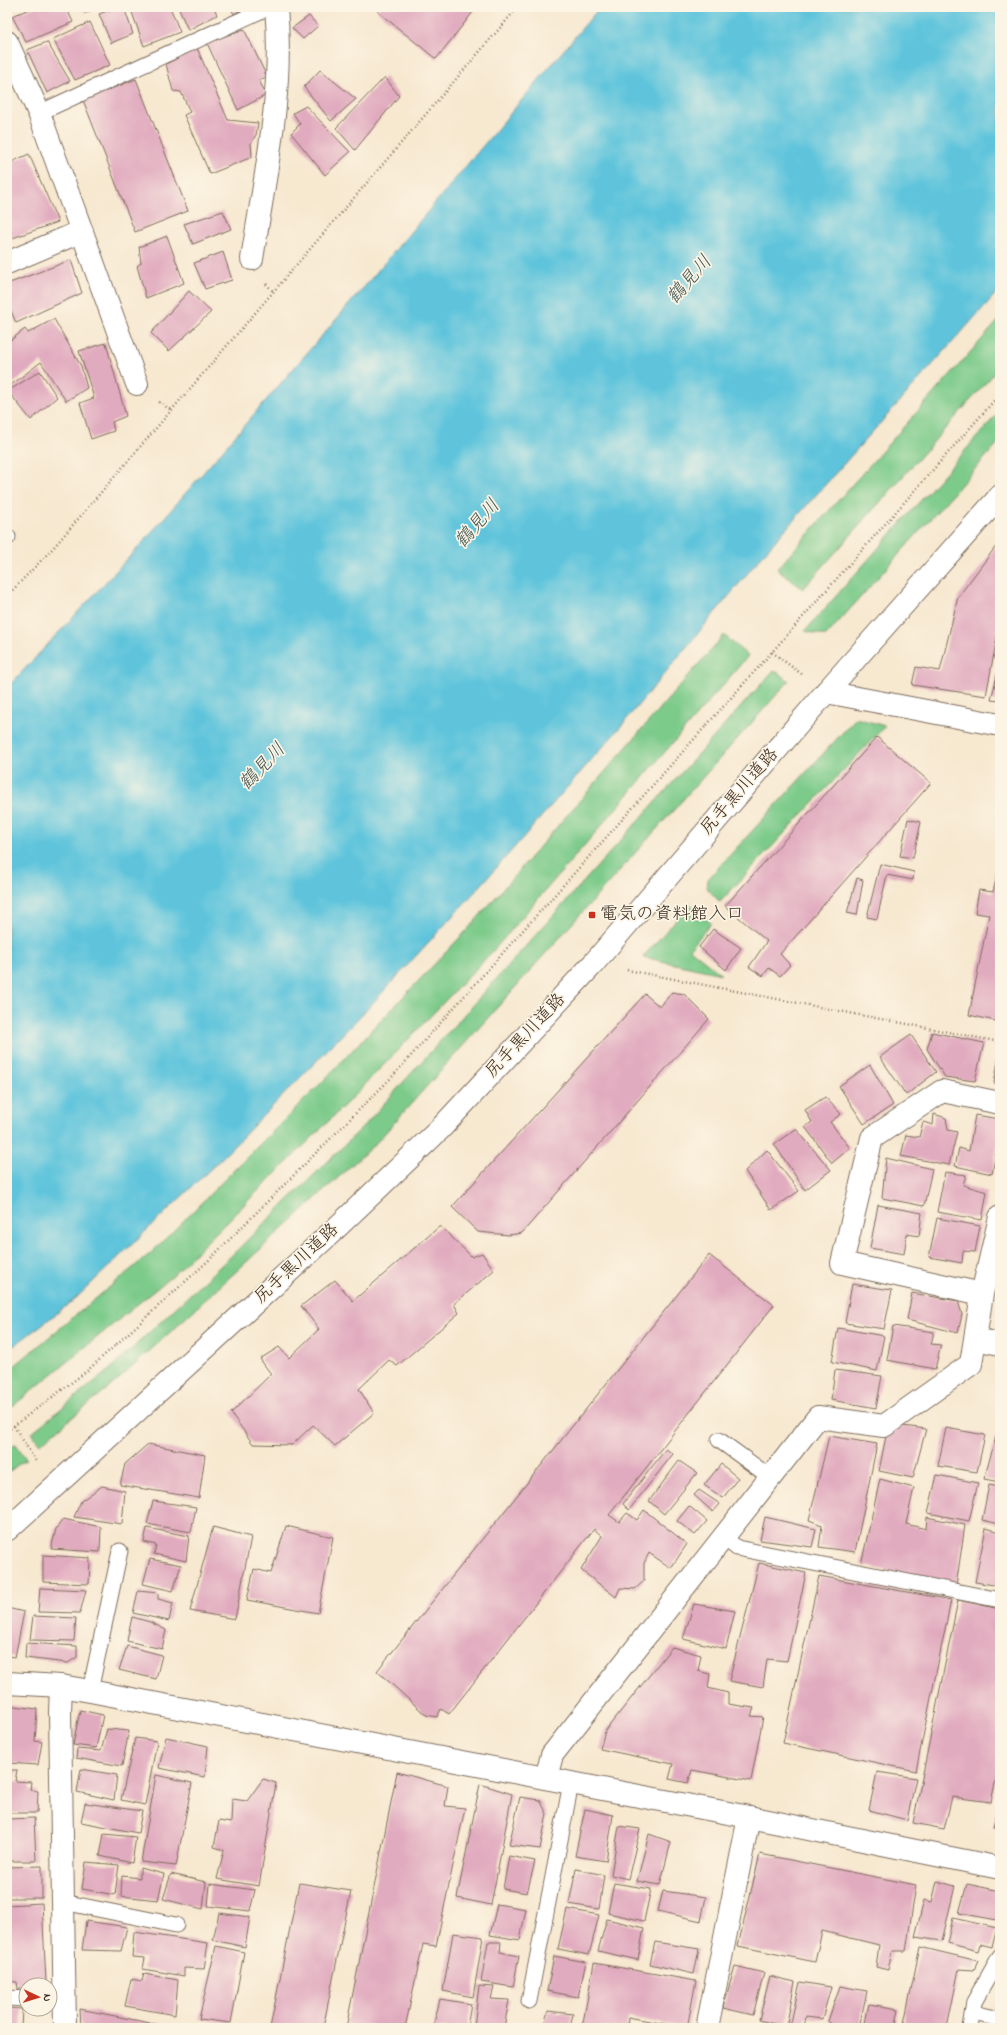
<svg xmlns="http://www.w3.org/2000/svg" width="1007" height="2035" font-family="'Indie Flower','Klee One',sans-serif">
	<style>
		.green { fill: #7dcb8b; stroke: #5c7a54 }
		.water { fill: #5ec4db; stroke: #4c777c }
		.building { fill: #e1abbf }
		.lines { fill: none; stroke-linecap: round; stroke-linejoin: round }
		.lane-casing { stroke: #7d6c5c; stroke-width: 17 }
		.street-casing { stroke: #7d6c5c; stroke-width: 24 }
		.secondary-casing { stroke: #7d6c5c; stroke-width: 24 }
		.path { stroke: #7d6c5c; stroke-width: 2.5; stroke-dasharray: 1 3; stroke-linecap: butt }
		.lane { stroke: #fff; stroke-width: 15 }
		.street { stroke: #fff; stroke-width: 22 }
		.secondary { stroke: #fff; stroke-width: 22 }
		.poi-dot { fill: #c8321e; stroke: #fcf5e5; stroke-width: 1.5 }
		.labels { text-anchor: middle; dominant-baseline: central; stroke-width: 3.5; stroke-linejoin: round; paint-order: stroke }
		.street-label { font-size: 18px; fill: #3b2a1e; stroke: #fcf5e5 }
		.poi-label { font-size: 18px; fill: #3b2a1e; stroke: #fcf5e5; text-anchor: start }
		.water-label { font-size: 19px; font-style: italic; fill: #465857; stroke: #fcf5e5 }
	</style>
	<rect width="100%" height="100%" fill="#fcf5e5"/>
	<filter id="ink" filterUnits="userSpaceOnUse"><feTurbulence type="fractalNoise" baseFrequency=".025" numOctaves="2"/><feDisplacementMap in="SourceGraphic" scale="8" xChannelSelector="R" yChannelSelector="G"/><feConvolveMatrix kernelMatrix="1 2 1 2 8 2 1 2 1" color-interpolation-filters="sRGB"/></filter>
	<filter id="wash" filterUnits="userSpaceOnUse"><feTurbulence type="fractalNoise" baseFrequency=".012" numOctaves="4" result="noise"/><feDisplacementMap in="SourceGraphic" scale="16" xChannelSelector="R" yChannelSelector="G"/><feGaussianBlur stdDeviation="0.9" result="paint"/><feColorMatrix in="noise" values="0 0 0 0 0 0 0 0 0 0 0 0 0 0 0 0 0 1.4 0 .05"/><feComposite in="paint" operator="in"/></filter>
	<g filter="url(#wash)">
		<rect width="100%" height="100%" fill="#f7e8d0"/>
		<!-- green -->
		<path class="green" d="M1000 319V367L803 589 777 569Z
			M1000 411V441L826 636 805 631Z
			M724 635 748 656 493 951 349 1101 172 1276 7 1411V1372L152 1252 325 1079 468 929Z
			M774 670 789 681 377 1142 118 1380 40 1444 31 1433 109 1370 231 1256 363 1127Z
			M856 718 885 726 720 902 707 888 708 879Z
			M690 904 711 923 690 949 721 974 643 957Z
			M16 1444 26 1459 7 1473V1450Z"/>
		<!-- water -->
		<path class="water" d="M600 7H1000V289L767 550 616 732 483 883 370 1006 224 1156 73 1301 7 1351V688L145 540 365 286Z"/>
		<g id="blocks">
			<!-- building -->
			<path class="building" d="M35 7H66L73 22 26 42 12 16Z
				M83 7H99L85 13Z
				M118 7H124L133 34 111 43 99 14Z
				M130 7H170L180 32 144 46Z
				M178 7H214L217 15 188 30Z
				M230 7H246L234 14Z
				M380 7H477L436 59 377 11Z
				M309 16 318 26 303 39 292 28Z
				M90 22 110 65 75 80 53 39Z
				M244 29 267 77 259 80 266 95 238 110 207 43Z
				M47 42 70 81 47 93 27 50Z
				M197 48 228 120 258 123 256 135 251 143 252 157 210 174 184 115 190 112 181 92 173 91 166 64Z
				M320 70 356 99 331 121 304 87Z
				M385 77 399 96 355 150 336 128Z
				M136 79 188 211 135 232 83 100Z
				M306 106 350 152 325 175 291 133 300 124 293 113Z
				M29 154 58 222 7 240V164Z
				M223 211 231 229 193 244 184 224Z
				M167 236 184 283 146 298 137 266 141 263 139 247Z
				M223 252 232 280 205 289 194 263Z
				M71 260 82 293 16 323 7 301V284Z
				M189 291 211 312 169 351 151 333Z
				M54 319 81 366 87 388 66 401 41 362 7 388V343L25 329 28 333Z
				M7 325 10 333 7 334Z
				M106 343 126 416 112 422 114 431 91 439 80 403 94 398 79 351Z
				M40 371 57 397 31 420 8 391Z
				M997 545 1000 546V621L986 696 912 685 916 667 940 671 958 597Z
				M1000 663V701L991 700Z
				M877 737 931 783 780 954 790 965 780 976 769 968 763 976 749 967 767 941 725 906Z
				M908 819 921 822 913 858 900 856Z
				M1000 863V1022L969 1015 989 915 975 913 979 890 993 892Z
				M880 864 914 872 913 880 887 875 877 919 867 917Z
				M857 878 863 880 857 915 847 913Z
				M713 929 741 948 726 970 699 947Z
				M672 992 684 994 709 1019 522 1233 509 1235 478 1232 452 1207 645 994 660 1007Z
				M932 1032 984 1043 975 1081 945 1077 927 1049Z
				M911 1035 936 1072 906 1095 880 1057Z
				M999 1056H1000V1084L994 1083Z
				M870 1065 893 1105 864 1124 839 1086Z
				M825 1097 841 1114 830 1122 850 1148 832 1163 805 1127 812 1122 805 1110Z
				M934 1114 946 1118 948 1130 957 1132 949 1165 901 1156 906 1135 919 1137 923 1122 933 1125Z
				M975 1115 1000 1119V1134L992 1174 955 1166 959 1148 969 1151Z
				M796 1129 831 1170 805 1190 774 1144Z
				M767 1150 799 1191 771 1210 745 1171Z
				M886 1158 932 1169 924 1206 882 1198Z
				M945 1172 966 1175 963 1185 987 1192 982 1220 937 1212Z
				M878 1205 922 1213 919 1236 907 1234 904 1254 870 1248Z
				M937 1218 980 1226 975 1252 963 1251 962 1263 929 1257Z
				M440 1226 472 1257 482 1253 494 1270 454 1304 459 1313 397 1366 389 1360 359 1389 374 1413 335 1446 313 1425 292 1445 253 1444 231 1413 271 1374 260 1359 279 1347 289 1358 319 1329 301 1306 335 1280 353 1301Z
				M709 1255 774 1305 609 1515 619 1522 627 1513 637 1520 644 1510 687 1544 671 1568 649 1553 644 1563V1581L635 1589 620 1588 616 1597 581 1570 602 1536 594 1529 449 1714 441 1709 437 1717 426 1715 377 1671Z
				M852 1284 892 1290 884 1329 845 1323Z
				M912 1293 958 1301 962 1314 958 1333 907 1320Z
				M893 1326 934 1332 931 1344 941 1345 935 1369 887 1360Z
				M838 1328 884 1336 877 1371 832 1362Z
				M835 1370 882 1376 876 1408 831 1400Z
				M903 1426 926 1429 913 1478 879 1471 886 1436Z
				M946 1428 985 1435 977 1472 938 1466Z
				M998 1430 1000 1431V1482L984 1479Z
				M829 1436 877 1444 855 1552 819 1547 822 1525 809 1520Z
				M148 1444 205 1455 199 1498 120 1485 125 1464Z
				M666 1449 673 1454 629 1510 623 1504Z
				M679 1461 697 1473 664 1514 649 1501Z
				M721 1464 738 1478 723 1498 704 1485Z
				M937 1475 978 1483 969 1521 928 1513Z
				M880 1479 914 1488 906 1524 926 1529 927 1517 965 1525 956 1586 861 1565Z
				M989 1485 1000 1487V1524L982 1520Z
				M102 1486 125 1491 122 1524 74 1517 81 1501Z
				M699 1490 720 1504 713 1512 694 1495Z
				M153 1501 196 1507 191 1532 147 1524Z
				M689 1506 707 1521 695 1535 677 1521Z
				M765 1517 816 1529 812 1547 760 1540Z
				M63 1519 101 1527 100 1552 51 1549 56 1529Z
				M286 1526 333 1537 318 1613 247 1600 254 1569 271 1573Z
				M213 1527 251 1537 235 1619 190 1611Z
				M147 1528 189 1536 186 1561 154 1554 156 1545 144 1542Z
				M986 1528 1000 1532V1586L975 1582Z
				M43 1555 90 1558 89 1584 43 1582Z
				M150 1559 181 1565 173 1591 143 1584Z
				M759 1563 806 1573 787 1661 767 1659 763 1687 729 1681Z
				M819 1576 951 1600 916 1771 783 1743Z
				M40 1588 86 1590 80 1613 38 1612Z
				M138 1591 158 1593V1599L173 1603 169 1621 133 1613Z
				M958 1600 1000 1609V1760L991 1802 952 1797 944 1829 913 1823Z
				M694 1604 735 1611 726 1649 683 1639Z
				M7 1608 24 1612 15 1657 7 1656Z
				M33 1616 76 1618 74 1641 30 1640Z
				M132 1617 150 1622 166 1630 162 1649 127 1641Z
				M26 1643 77 1646V1657L68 1663 25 1658Z
				M127 1646 162 1655 156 1679 119 1670Z
				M672 1647 701 1655 698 1671 710 1674 708 1688 728 1693V1704L754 1708 751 1716 763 1717 751 1781 692 1770 688 1783 669 1779 673 1764 600 1749 605 1731Z
				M7 1705 37 1709 35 1741 42 1742 38 1765 7 1763Z
				M80 1710 103 1715 96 1748 73 1745Z
				M107 1729 129 1731 122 1766 76 1758 77 1749 101 1751Z
				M166 1737 208 1746 205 1777 159 1768Z
				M135 1738 157 1741 145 1805 121 1800Z
				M81 1769 117 1775 114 1800 77 1792Z
				M7 1770H17L15 1781 31 1782 30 1790 38 1791 37 1813H7Z
				M397 1772 448 1786 445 1806 465 1808 436 1946 423 1944 405 2028H346Z
				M877 1772 916 1778 907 1820 869 1810Z
				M156 1775 192 1783 176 1866 141 1862Z
				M263 1779 276 1783 259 1886 217 1879 224 1850 214 1847 219 1821 231 1823 232 1799 247 1801Z
				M480 1784 512 1794 491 1905 457 1898Z
				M520 1797 540 1800 547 1814 540 1849 509 1845Z
				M999 1799H1000V1829L993 1828Z
				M85 1803 142 1811 138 1833 81 1822Z
				M585 1809 613 1815 606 1861 575 1856Z
				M34 1818 36 1861H7V1819Z
				M619 1826 640 1829 628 1879 611 1875Z
				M104 1834 136 1837 132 1863 100 1856Z
				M649 1834 671 1842 660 1885 637 1881Z
				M760 1854 916 1885 906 1951H892L888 1970 876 1967 879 1945 822 1931 815 1962 738 1946Z
				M509 1856 535 1861 527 1893 503 1889Z
				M86 1862 119 1865 115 1895 82 1889Z
				M42 1866V1898H7V1867Z
				M140 1868 164 1874 158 1900 121 1896 122 1876 140 1878Z
				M576 1869 604 1875 599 1909 569 1904Z
				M171 1874 206 1882 203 1909 163 1899Z
				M937 1881 955 1886 942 1941 915 1937 924 1900 932 1902Z
				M299 1883 351 1891 323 2028H270Z
				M614 1883 651 1889 644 1921 608 1913Z
				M210 1884 255 1890 250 1911 208 1906Z
				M967 1884 1000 1891V1913L997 1920 959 1913Z
				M663 1891 706 1897 701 1921 658 1911Z
				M42 1903 46 1982H35L34 1985H26V1989H18L17 1982 7 1981V1905Z
				M497 1904 526 1909 520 1940 490 1935Z
				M567 1909 599 1915 589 1955 558 1949Z
				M219 1913 250 1917 245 1947 213 1940Z
				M953 1918 997 1928 992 1947 980 1944 978 1951 947 1943Z
				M607 1919 644 1928 638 1960 598 1951Z
				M86 1921 127 1927 121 1951 82 1950Z
				M134 1932 208 1943 204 1969 184 1968V1976L143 1969 145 1958 132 1957Z
				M453 1933 483 1937 473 1997 443 1991Z
				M488 1942H501L500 1952 519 1956 513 1987 481 1982Z
				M655 1942 699 1949 694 1974 650 1964Z
				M216 1946 244 1952 231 2023 199 2019Z
				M920 1947 978 1961 974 1970 959 1969 947 2028H903Z
				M554 1956 586 1962 578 1997 547 1991Z
				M594 1963 696 1981 687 2028 628 2017 627 2028H582Z
				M735 1966 764 1973 753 2015 723 2008Z
				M144 1974 178 1980 175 2015 125 2006 131 1979 142 1981Z
				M770 1976 795 1982 786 2027 759 2020Z
				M800 1982 831 1987 822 2019 806 2017 804 2028H791L790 2027Z
				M479 1986 494 1987 491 1999 509 2000 504 2028 474 2027Z
				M840 1986 867 1991 859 2028H836L828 2021Z
				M440 1999 471 2004 467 2028H433Z
				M869 2004 899 2009 895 2028H864Z
				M7 2008 22 2009 21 2028H7Z
				M80 2009 170 2027 169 2028H81Z
				M548 2011 573 2014 570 2028H543Z"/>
		</g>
	</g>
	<g filter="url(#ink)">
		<use href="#blocks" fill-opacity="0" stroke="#7d6c5c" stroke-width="1"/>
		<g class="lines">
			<defs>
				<path id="lane" d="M39 113 269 7
					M7 538 8 537
					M719 1440 770 1477
					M723 1537 737 1548 1000 1600
					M90 1691 120 1551
					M63 1902 176 1925
					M7 1998 26 1999
					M529 2001 571 1783
					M973 2013 1000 2019
					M970 2028 974 2002 1000 1956"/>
				<path id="street" d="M7 42 39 113 137 384
					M252 259C265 176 284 91 276 7
					M7 263 82 231
					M826 692 1000 725
					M982 1294 842 1263 872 1138 942 1091 1000 1103
					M975 1339 1000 1344
					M61 1686 60 1712 65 2028
					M546 1778 552 1755 818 1417 884 1426 971 1364 982 1294 1000 1217
					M707 2028 749 1817"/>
				<path id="secondary" d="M7 1530 332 1232 440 1129 593 964 826 692 1000 496
					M7 1683 61 1686 90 1691 749 1817 1000 1868"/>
			</defs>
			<!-- lane casing -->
			<use href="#lane" class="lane-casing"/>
			<!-- street casing -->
			<use href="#street" class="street-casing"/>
			<!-- secondary casing -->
			<use href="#secondary" class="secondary-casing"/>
			<!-- path -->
			<path class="path" d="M266 284 274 292
				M159 402 171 410
				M7 596 54 547 518 7
				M772 652 803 675
				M627 970 1000 1042
				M14 1426 37 1463
				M7 1431 87 1371 208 1261 391 1078 772 652 1000 394"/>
			<!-- lane -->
			<use href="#lane" class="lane"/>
			<!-- street -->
			<use href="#street" class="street"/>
			<!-- secondary -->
			<use href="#secondary" class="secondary"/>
		</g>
	</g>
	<!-- markers -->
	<rect class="poi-dot" x="588" y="911" width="8" height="8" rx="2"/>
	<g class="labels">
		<!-- street labels -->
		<g class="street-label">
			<text transform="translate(740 792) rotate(-49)">尻手黒川道路</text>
			<text transform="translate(526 1036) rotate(-47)">尻手黒川道路</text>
			<text transform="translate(297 1264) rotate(-43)">尻手黒川道路</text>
		</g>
		<!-- poi labels -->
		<g class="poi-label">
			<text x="600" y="915">電気の資料館入口</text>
		</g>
		<!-- water labels -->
		<g class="water-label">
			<text transform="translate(690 280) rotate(-49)">鶴見川</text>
			<text transform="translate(478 524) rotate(-49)">鶴見川</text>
			<text transform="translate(263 767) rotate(-46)">鶴見川</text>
		</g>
	</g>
	<!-- margin -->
	<rect width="1007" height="2035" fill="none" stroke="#fcf5e5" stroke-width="24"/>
	<!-- north arrow -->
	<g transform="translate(38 1997) rotate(94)"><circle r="19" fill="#fcf5e5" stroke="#afa495"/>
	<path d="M0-3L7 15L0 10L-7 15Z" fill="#c8321e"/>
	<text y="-6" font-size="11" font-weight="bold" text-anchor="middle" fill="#3b2a1e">N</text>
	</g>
</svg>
